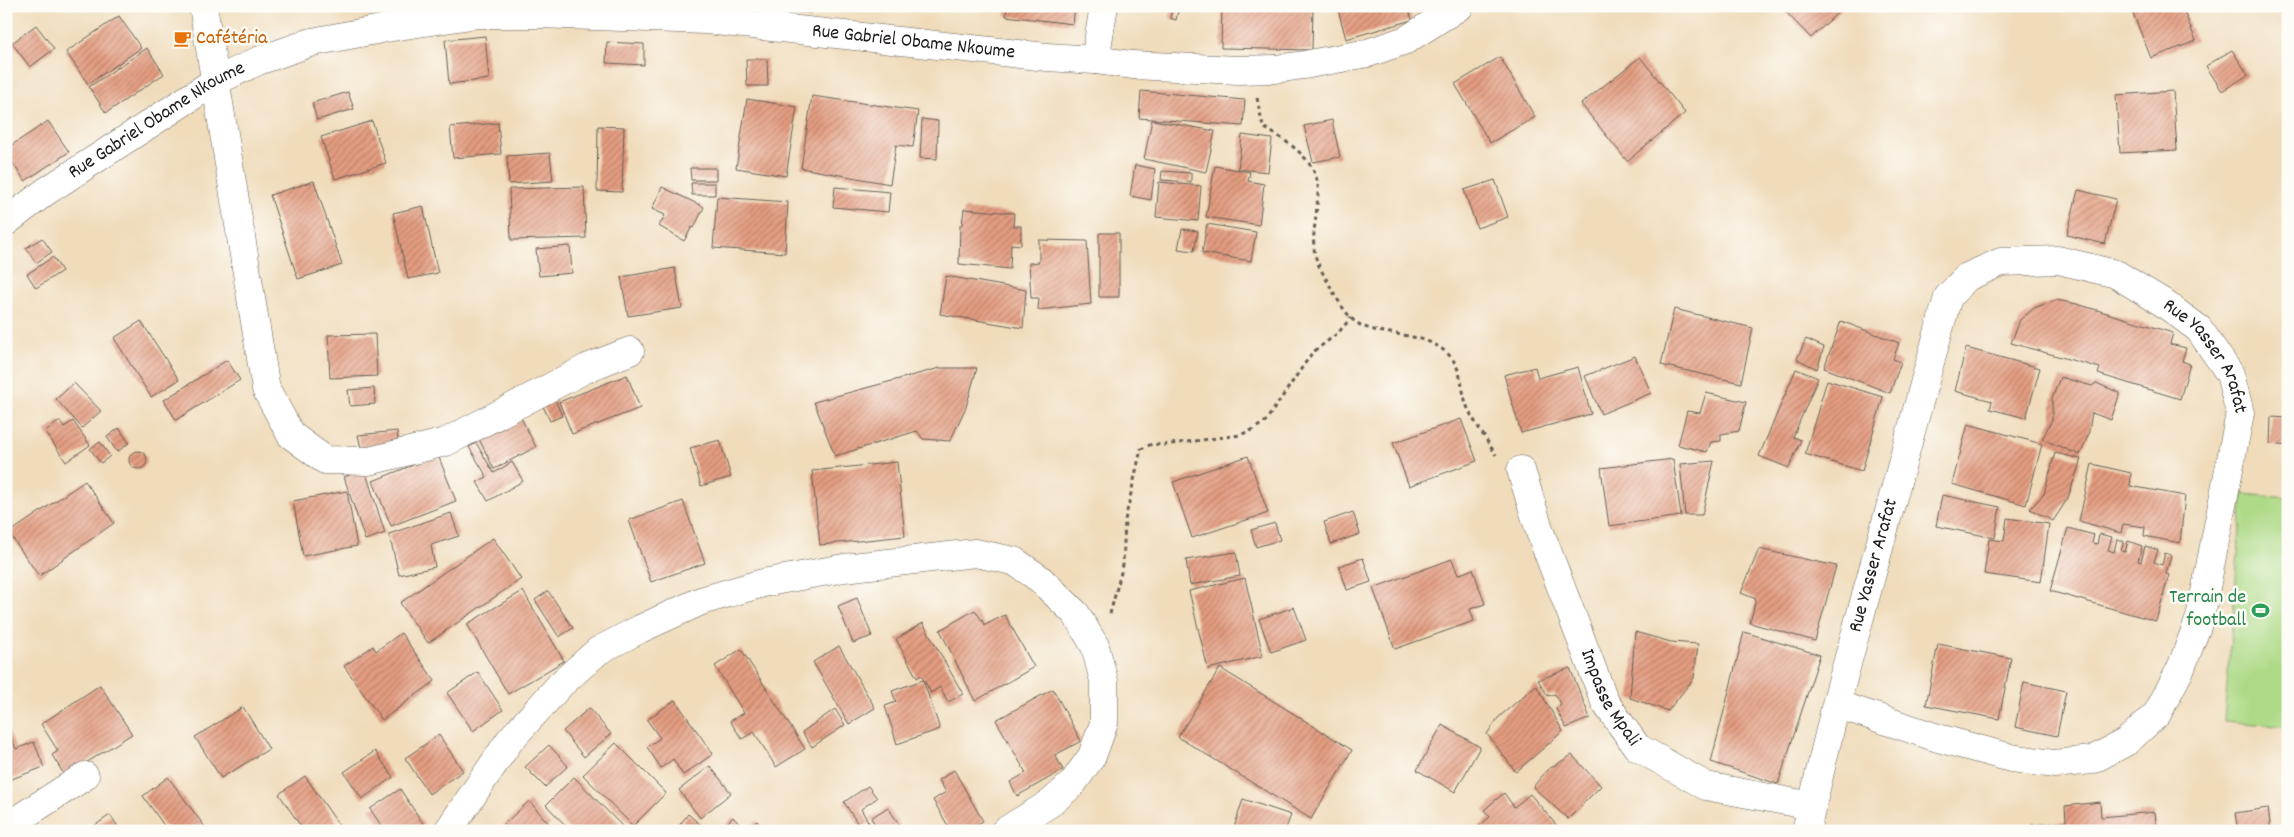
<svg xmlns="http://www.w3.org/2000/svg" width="2294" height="837" font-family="Dekko,sans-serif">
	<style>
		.pitch { fill: #aeda87; stroke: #657b52 }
		.building { fill: url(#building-hatch) }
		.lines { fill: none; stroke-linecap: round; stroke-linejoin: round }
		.minor-casing { stroke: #665f54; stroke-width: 29 }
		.tertiary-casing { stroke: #665f54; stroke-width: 29 }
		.path { stroke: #665f54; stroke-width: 3; stroke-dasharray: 4 4; stroke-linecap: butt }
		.minor { stroke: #fff; stroke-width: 28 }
		.tertiary { stroke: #fff; stroke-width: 28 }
		.labels { text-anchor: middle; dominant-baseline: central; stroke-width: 5; stroke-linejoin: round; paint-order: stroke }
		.food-label { font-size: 20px; fill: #c56008; stroke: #fdfcf7; text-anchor: start }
		.street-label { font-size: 20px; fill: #1c1c1c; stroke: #fdfcf7 }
		.leisure-label { font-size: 20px; fill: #27864d; stroke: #fdfcf7; text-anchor: end }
	</style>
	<defs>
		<pattern id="building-hatch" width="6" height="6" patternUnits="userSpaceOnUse" patternTransform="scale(1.25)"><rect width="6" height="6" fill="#e49d81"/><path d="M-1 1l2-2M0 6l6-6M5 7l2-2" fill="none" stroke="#b87f69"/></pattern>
	</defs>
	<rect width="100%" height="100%" fill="#fdfcf7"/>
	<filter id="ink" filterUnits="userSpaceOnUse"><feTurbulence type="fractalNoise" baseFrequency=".02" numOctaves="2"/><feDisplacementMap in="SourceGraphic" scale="10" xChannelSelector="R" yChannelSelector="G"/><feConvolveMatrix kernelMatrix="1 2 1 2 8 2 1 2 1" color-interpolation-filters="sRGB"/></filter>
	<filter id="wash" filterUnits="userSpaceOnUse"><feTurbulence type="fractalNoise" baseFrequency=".0096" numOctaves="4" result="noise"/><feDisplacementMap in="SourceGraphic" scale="20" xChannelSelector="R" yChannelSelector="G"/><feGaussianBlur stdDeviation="1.12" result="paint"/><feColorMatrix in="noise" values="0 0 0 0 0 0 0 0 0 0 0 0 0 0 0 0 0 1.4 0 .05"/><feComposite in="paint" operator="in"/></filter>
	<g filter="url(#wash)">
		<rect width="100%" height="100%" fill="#f0dcbb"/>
		<!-- pitch -->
		<path class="pitch" d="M2243 494 2288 498V727L2224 721Z"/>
		<g id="blocks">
			<!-- building -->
			<path class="building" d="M785 6H811V13L785 11Z
				M1007 6H1075L1073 24 1006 16Z
				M1163 6H1179L1176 20 1170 18 1172 9Z
				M1222 6H1313L1312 50 1221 48Z
				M1337 6H1408L1412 20 1346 39Z
				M1780 6H1845L1811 38Z
				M2130 6H2182L2196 41 2151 58Z
				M119 16 141 48 88 84 66 52Z
				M36 25 54 49 30 67 12 43Z
				M485 36 489 79 449 84 445 40Z
				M607 42 644 44V65L606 63Z
				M147 48 164 74 106 113 89 87Z
				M2232 50 2248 75 2222 91 2206 66Z
				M1500 57 1535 117 1490 143 1455 84Z
				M1640 57 1685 113 1627 161 1581 104Z
				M746 59H767L768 86H747Z
				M1141 91 1245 100 1243 126 1139 118Z
				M2173 91 2177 150 2120 153 2116 95Z
				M348 92 354 109 317 120 312 103Z
				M812 96 918 111 913 147 896 145 890 184 801 168Z
				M747 99 797 107 786 176 736 168Z
				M922 119 938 121 937 159 920 158Z
				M1152 120 1215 131 1206 172 1144 159Z
				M1332 120 1340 157 1313 162 1304 126Z
				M48 121 69 152 25 181 6 154V149Z
				M372 121 386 163 335 179 321 137Z
				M498 123 501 154 453 158 450 127Z
				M598 126 624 127 622 192 597 191Z
				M1242 135 1272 139 1268 172 1238 169Z
				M550 153 553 181 509 184 507 156Z
				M1135 165 1155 169 1151 200 1130 196Z
				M1215 166 1250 172 1248 181 1264 184 1259 225 1206 217Z
				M690 168H716V180H691Z
				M1162 171 1191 173V182L1161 180Z
				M1495 180 1508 217 1477 228 1464 190Z
				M314 181 342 265 298 279 270 195Z
				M1159 182 1201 186 1198 221 1156 217Z
				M691 183H715V195H692Z
				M584 187 586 238 511 240 509 189Z
				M662 187 704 207 694 228 692 227 684 241 659 226 665 215 652 209Z
				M835 187 890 192 888 212 833 207Z
				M2078 190 2116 199 2105 244 2067 235Z
				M717 197 788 202 785 253 713 248Z
				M423 206 438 273 408 279 393 213Z
				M964 209 1014 213 1013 226H1021V245L1011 244 1010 269 959 264 960 225H962Z
				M1207 224 1256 232 1251 261 1202 253Z
				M1182 229 1198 231 1194 251 1178 249Z
				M1099 233H1119V297H1099Z
				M42 238 52 252 36 263 26 248Z
				M1039 240 1087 241 1091 304 1038 310 1039 298H1031L1029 263 1039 262Z
				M570 246 572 273 539 276 536 249Z
				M53 257 62 271 36 288 27 274Z
				M675 268 682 308 628 316 621 277Z
				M946 276 1026 290 1023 328 940 314Z
				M2056 300 2077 304 2173 333 2170 344 2186 348 2182 361 2190 364 2180 399 2098 374 2100 368 2011 343 2020 320 2034 308Z
				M1674 309 1753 328 1741 383 1661 365Z
				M141 321 179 380 151 397 114 338Z
				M1841 321 1899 343 1893 359 1901 362 1890 393 1824 368Z
				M375 334 377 376 330 378 328 335Z
				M1806 339 1824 347 1817 369 1797 359Z
				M1966 348 2040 368 2026 418 1990 409 1992 401 1955 391Z
				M1635 356 1651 393 1601 414 1585 376Z
				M227 360 240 380 176 420 164 400Z
				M1535 367 1538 378 1578 367 1591 414 1521 433 1504 375Z
				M940 368H977L966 407 950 441 923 439 917 431 835 456 814 402Z
				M1796 369 1818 378 1793 437 1801 440 1789 468 1759 456Z
				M627 375 640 408 572 434 559 402Z
				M2060 377 2092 386 2096 383 2120 393 2111 420 2092 413 2088 436 2080 455 2042 439 2052 420V399Z
				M1827 380 1883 397 1862 471 1805 454Z
				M74 383 101 411 82 428 56 399Z
				M374 388 375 404 350 406 348 390Z
				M1706 393 1746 402 1739 431 1721 434V441L1711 442 1707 452 1678 445 1687 411 1700 413Z
				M554 397 562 416 550 421 541 402Z
				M519 414 536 447 494 469 477 435Z
				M2271 417 2288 418V446L2270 444Z
				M1461 419 1477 461 1409 486 1393 443Z
				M60 421 64 427 73 421 90 445 66 462 45 431Z
				M1968 424 2042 444 2026 505 1952 484Z
				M119 428 129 443 117 452 107 437Z
				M397 431 399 448 363 457 358 435Z
				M720 440 731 477 701 486 690 448Z
				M100 442 110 456 101 463 90 449Z
				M476 443 494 473 512 462 523 481 488 501 477 482 487 477 469 447Z
				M129 460a9 9 0 1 1 18 0a9 9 0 1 1-18 0Z
				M2055 453 2081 459 2068 498 2053 521 2030 509 2044 494Z
				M438 455 456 501 391 526 373 481Z
				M1248 456 1268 513 1192 538 1173 482Z
				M1673 459 1681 516 1609 526 1601 468Z
				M1714 461 1702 515H1685L1680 464Z
				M897 462 905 536 820 545 812 471Z
				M2092 464 2131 473 2130 486 2185 496 2180 543 2144 536 2145 527 2123 524 2121 533 2079 521Z
				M365 470 385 533 365 540 344 477Z
				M85 481 114 523 39 576 9 533Z
				M347 491 357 546 303 556 293 501Z
				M1942 495 2000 507 1995 538 1936 526Z
				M683 501 705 563 651 582 629 520Z
				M1353 512 1360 534 1331 544 1324 522Z
				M451 513 459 536 431 545 435 567 399 575 389 534Z
				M2007 518 2049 524 2041 582 1984 574 1989 539 2004 541Z
				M1275 523 1280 540 1256 547 1251 530Z
				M2068 528 2094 535 2092 543 2097 544 2099 534 2112 537 2108 550 2114 552 2117 539 2124 541 2121 551 2125 552 2128 541 2142 546 2138 561 2141 562 2145 546 2158 550 2154 562 2162 565 2165 553 2171 555 2166 574 2169 575 2156 621 2050 591Z
				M493 538 521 579 428 643 400 603Z
				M1759 549 1836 566 1815 641 1750 623 1756 599 1741 593Z
				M1236 552 1240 576 1190 585 1186 560Z
				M1363 558 1371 582 1347 590 1339 566Z
				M1452 559 1458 575 1473 569 1485 604 1470 609 1474 621 1395 649 1373 588Z
				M1245 578 1263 656 1208 669 1189 591Z
				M523 591 564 661 508 694 467 624Z
				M548 591 573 628 559 637 535 600Z
				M857 598 872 636 853 643 838 606Z
				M1294 607 1306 640 1271 652 1259 619Z
				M975 610 985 625 1005 615 1034 667 975 701 940 630Z
				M923 623 963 694 948 702 940 687 931 693 921 675 917 678 896 639Z
				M1635 632 1671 642 1698 644 1694 678 1668 711 1630 698Z
				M1744 632 1820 655 1778 784 1711 762Z
				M401 633 435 681 382 720 344 666 373 646 376 651Z
				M1938 644 2011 658 1999 719 1926 705Z
				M839 646 875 708 849 724 813 662Z
				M741 649 805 749 776 767 754 732 742 739 730 721 744 713 715 666Z
				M1220 668 1352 750 1311 819 1178 737Z
				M1570 668 1590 718 1566 728 1556 709 1561 704 1555 694 1548 696 1538 680Z
				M478 672 503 710 473 731 447 693Z
				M923 680 940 729 897 744 885 706 896 702 892 691Z
				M2024 682 2066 691 2057 736 2015 727Z
				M100 685 132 734 65 776 52 755 58 751 41 724Z
				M1536 685 1563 731 1516 772 1487 734 1498 718Z
				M1053 689 1081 741 1055 755 1063 770 1017 796 1010 782 1026 773 996 720Z
				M675 700 713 754 683 775 673 759 661 768 647 747 660 738 647 720Z
				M243 707 269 749 221 778 195 737Z
				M589 708 611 734 584 757 563 731Z
				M835 709 845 725 812 747 802 732Z
				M6 725 16 749 34 742 44 767 6 781Z
				M1442 725 1480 747 1455 792 1417 770Z
				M439 735 463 771 429 794 405 758Z
				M616 743 666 793 633 826 583 775Z
				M549 745 568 766 545 787 525 767Z
				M375 751 393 777 362 799 344 772Z
				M1572 755 1601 786 1568 819 1533 787 1547 770Z
				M710 766 731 793 700 818 679 790Z
				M954 770 983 821 966 831H951L933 800 946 792 939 780Z
				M305 776 343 831H304L279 794Z
				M168 777 208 831H168L143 796Z
				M574 777 627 831H571L546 805Z
				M868 786 877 798 861 809 869 823 861 829 844 802Z
				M400 789 424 825 415 831H385L370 809Z
				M1504 793 1514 807 1530 794 1558 827 1553 831H1474L1490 817 1484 810Z
				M1243 799 1291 815 1285 831H1233Z
				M529 801 550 825 544 831H509L503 825Z
				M2100 802 2101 817 2155 812 2157 831H2032L2031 825 2066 822 2065 806Z
				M888 807 903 831H879L871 818Z
				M2268 808 2271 831H2238L2235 813Z
				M688 814 708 831H675Z
				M110 815 121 831H87Z
				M733 817 745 830 757 821 765 831H719Z"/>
		</g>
	</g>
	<g filter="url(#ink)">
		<use href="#blocks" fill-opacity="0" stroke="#665f54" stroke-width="1"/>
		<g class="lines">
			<defs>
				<g id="minor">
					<path d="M203 6 266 389 291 435 325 460 369 461 446 442 587 368 630 351"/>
					<path d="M1095 60 1132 65 1238 70 1275 69 1304 65 1368 53 1406 40 1460 6"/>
					<path id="s1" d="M1521 470 1540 532 1605 702 1637 747 1706 786 1812 806"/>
					<path d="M6 827 85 776"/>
					<path d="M448 831 510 740 561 684 598 651 640 629 701 601 763 583 844 568 975 553 1014 561 1040 579 1076 614 1095 646 1104 681V723L1092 756 1073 783 1052 802 1005 831"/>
					<path id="s2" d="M1806 831 1836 704 1948 297 1967 277 2001 262 2058 260 2116 274 2162 302 2199 329 2230 374 2240 413 2200 618 2181 668 2157 714 2126 742 2092 760 2054 764 2011 758 1938 738 1836 704"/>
				</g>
				<g id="tertiary">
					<path id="s3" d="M6 222 45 192 214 82 258 61 312 42 392 27 478 14H537L706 20 1047 57 1095 60 1104 6"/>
				</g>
			</defs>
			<!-- minor casing -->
			<use href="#minor" class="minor-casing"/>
			<!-- tertiary casing -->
			<use href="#tertiary" class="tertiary-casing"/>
			<!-- path -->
			<path class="path" d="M1257 98 1263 127C1285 140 1314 157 1318 185 1319 189 1316 217 1315 223 1313 241 1312 253 1321 270 1330 285 1339 305 1351 318 1372 340 1420 327 1448 354 1464 369 1460 394 1470 413 1478 427 1487 441 1496 455
				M1110 614 1123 565 1125 520 1141 449 1152 444 1164 445 1240 435 1252 430 1265 422 1312 353 1338 333 1351 318"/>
			<!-- minor -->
			<use href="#minor" class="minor"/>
			<!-- tertiary -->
			<use href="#tertiary" class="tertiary"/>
		</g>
	</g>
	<!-- icons -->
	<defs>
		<symbol id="cafe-bare" viewBox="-9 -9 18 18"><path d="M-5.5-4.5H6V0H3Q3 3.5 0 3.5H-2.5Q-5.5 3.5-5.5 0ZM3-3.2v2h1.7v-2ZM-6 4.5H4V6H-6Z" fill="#e8710a" stroke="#fdfcf7" stroke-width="2.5" paint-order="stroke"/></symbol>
		<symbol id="stadium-bare" viewBox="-9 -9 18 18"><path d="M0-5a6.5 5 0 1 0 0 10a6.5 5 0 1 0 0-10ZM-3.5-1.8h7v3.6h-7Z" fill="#2e9e5b" stroke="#fdfcf7" stroke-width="2.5" paint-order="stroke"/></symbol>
	</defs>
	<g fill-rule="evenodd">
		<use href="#cafe-bare" x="170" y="26" width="25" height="25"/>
		<use href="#stadium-bare" x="2248" y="598" width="25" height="25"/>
	</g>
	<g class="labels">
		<!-- food labels -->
		<g class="food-label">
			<text x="196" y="39">Cafétéria</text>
		</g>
		<!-- street labels -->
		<g class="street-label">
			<text stroke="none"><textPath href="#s3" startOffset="962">Rue Gabriel Obame Nkoume</textPath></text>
			<text stroke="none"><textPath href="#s3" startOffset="182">Rue Gabriel Obame Nkoume</textPath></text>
			<text stroke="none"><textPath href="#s2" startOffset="860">Rue Yasser Arafat</textPath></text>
			<text stroke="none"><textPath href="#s2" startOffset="274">Rue Yasser Arafat</textPath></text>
			<text stroke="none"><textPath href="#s1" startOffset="245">Impasse Mpali</textPath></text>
		</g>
		<!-- leisure labels -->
		<g class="leisure-label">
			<text x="2246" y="598">Terrain de<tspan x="2246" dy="23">football</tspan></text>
		</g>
	</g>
	<!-- margin -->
	<rect width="2294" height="837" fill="none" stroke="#fdfcf7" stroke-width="25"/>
</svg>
